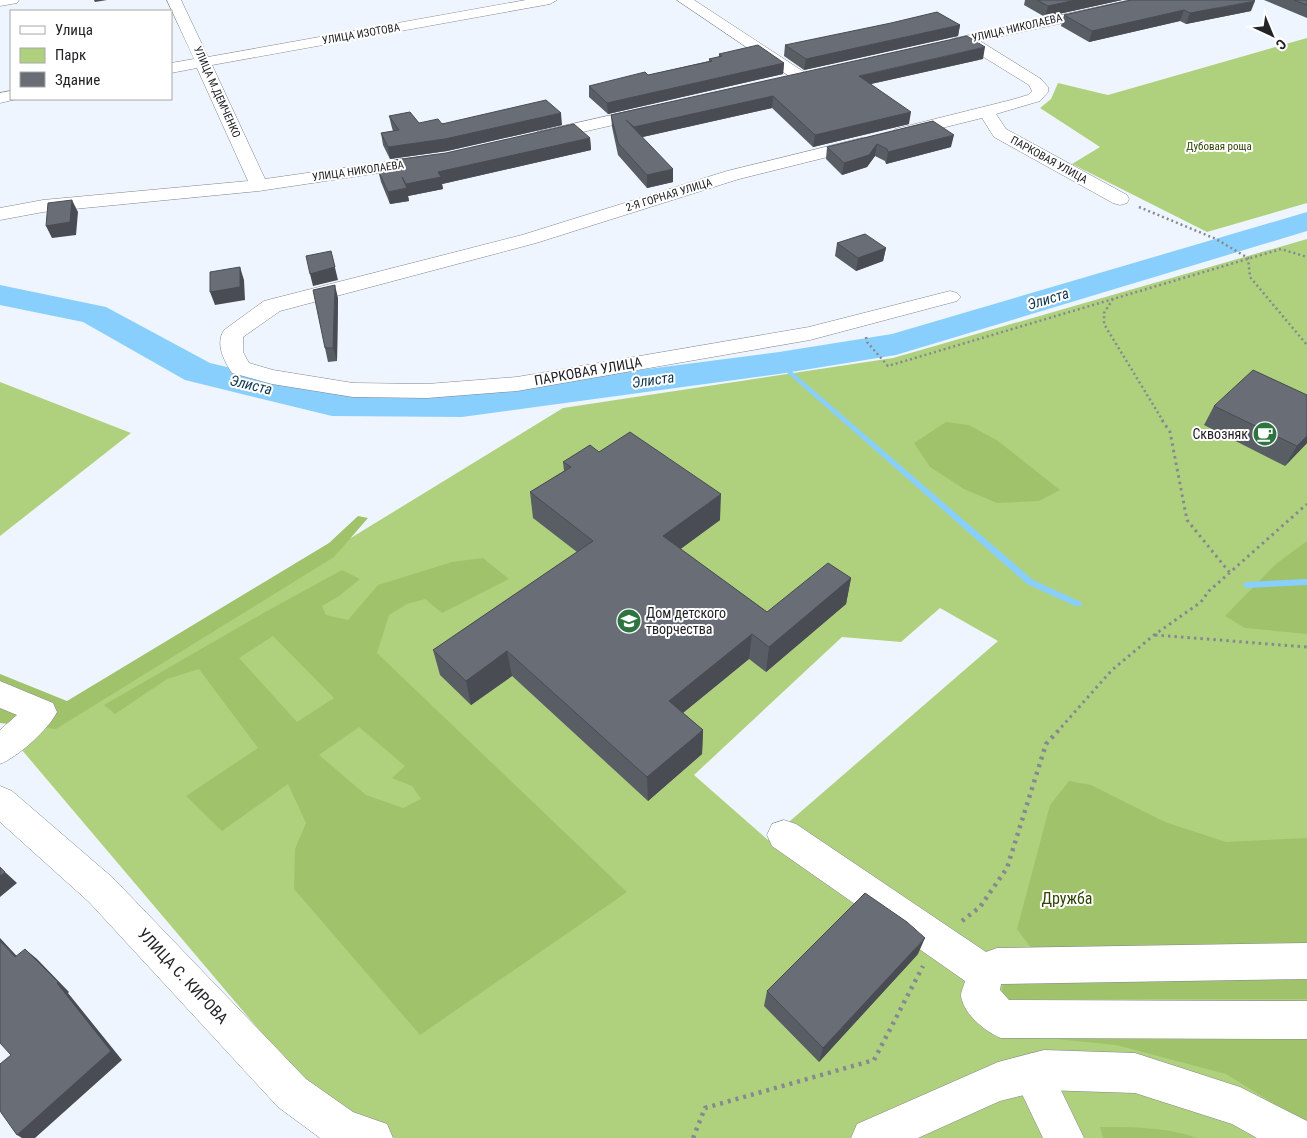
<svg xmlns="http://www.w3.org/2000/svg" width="1307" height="1138" font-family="'Roboto Condensed',sans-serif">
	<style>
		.green { fill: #afd17e; fill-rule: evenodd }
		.forest { fill: #9fc26b; fill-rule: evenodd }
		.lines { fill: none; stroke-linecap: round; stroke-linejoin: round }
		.stream { fill: #89cffd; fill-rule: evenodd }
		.river { fill: #89cffd; fill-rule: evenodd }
		.minor-casing { stroke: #80858e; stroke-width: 1 }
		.major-casing { stroke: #80858e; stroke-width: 1 }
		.path-far2 { stroke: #868a90; stroke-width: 2.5; stroke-dasharray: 2 3; stroke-linecap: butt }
		.path-far1 { stroke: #868a90; stroke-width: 3; stroke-dasharray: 2.5 4; stroke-linecap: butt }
		.path { stroke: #868a90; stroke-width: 4.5; stroke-dasharray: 3 5; stroke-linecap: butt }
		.minor { fill: #fff; fill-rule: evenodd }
		.major { fill: #fff; fill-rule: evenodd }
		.wall { fill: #595e65 }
		.shaded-wall { fill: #494c53 }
		.building { fill: #686d76; stroke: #494c53 }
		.labels { text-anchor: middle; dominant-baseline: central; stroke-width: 4; stroke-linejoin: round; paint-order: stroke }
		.far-street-label { font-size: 11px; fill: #212326; stroke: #fff }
		.far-park-label { font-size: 11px; fill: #314605; stroke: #fff }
		.street-label { font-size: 14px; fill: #212326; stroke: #fff }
		.poi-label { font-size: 14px; fill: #212326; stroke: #fff; text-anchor: end }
		.water-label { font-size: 15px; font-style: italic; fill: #123951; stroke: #fff }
		.near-park-label { font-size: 16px; fill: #314605; stroke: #fff }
		.near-street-label { font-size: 16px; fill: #212326; stroke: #fff }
	</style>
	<rect width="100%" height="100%" fill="#eff5fe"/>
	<!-- green -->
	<path class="green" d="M1307 38V203L1207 232 1072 164 1100 147 1040 108 1051 99 1058 83 1108 95Z
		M1307 239V1138H332L343 1129 16 743 563 408 893 358ZM595 567 764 638 845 604 766 671 749 659 668 725 648 800 512 676ZM940 608 998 641 768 840 694 775 842 637 901 642Z
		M0 382 131 433 0 536Z"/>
	<!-- forest -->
	<path class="forest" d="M946 422 969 425 998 441 1060 490 1039 501 997 503 964 489 930 467 914 443Z
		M358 516 368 518 334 557 56 729 0 723V674L67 701 329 543Z
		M1307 541V634L1245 628 1225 616 1276 564Z
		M483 558 509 579 442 613 425 599 407 604 389 615 377 653 627 892 420 1035 294 889 295 849 306 823 288 784 222 831 186 796 258 748 199 669 167 679 115 714 104 705 267 611 342 570 360 579 339 596 322 606 326 615 348 620 378 585 452 562ZM273 636 334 698 297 722 239 658ZM359 727 405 766 392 778 412 786 421 799 403 808 366 795 319 755Z
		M1069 781 1091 785 1165 822 1226 842 1307 838V947L1032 949 1017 929 1050 805Z
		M1003 980H1307V999H1004L1002 992Z
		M1307 1033V1124L1226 1074 1116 1045 1036 1037Z
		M1100 1127C1132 1127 1167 1127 1197 1138H1103Z"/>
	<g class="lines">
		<!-- stream -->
		<path class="stream" d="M779 361 781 362 1033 580 1081 602 1082 604 1081 606H1075L1027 584 777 364V362Z
			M1307 579V585L1247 588 1244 587 1243 585 1244 583 1247 582Z"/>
		<!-- river -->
		<path class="river" d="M1307 212V231L896 355 779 374 462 417 332 416 185 380 83 322 0 305V285L106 307 210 363 332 392 462 393 779 352 892 334Z"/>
		<defs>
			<path id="minor" d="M0 0H19L17 3 0 6Z
				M167 0H181L208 57 526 0H557L550 4 212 65 265 179 433 155 439 156 442 160 439 164 259 191 43 212 0 220V208L43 200 248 181 197 68 171 73V63L194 59Z
				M677 0H694L807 74 809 77 807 80H795Z
				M1130 0H1157L1150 4 980 41 1041 79 1048 87V92L1040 101 996 114 1006 129 1127 195 1129 199 1127 203 1120 205 1113 203 994 137 982 118 901 138 895 137 892 133 895 129 1011 100 1028 95 1032 91 1029 85 964 45H952L949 42 952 39Z
				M11 91V99H17L0 103V93Z
				M647 107 653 108 655 112 653 116 543 141 537 140 534 136 537 132Z
				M862 138 868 139 871 143 868 147 739 179 536 243 280 311 243 337V352L249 363 273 370 353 383 427 384 517 377 809 327 950 291 957 293 961 297 957 301 810 340 517 391 427 398 353 397 272 384 232 373C224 361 215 344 224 330L264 301 522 235 727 171Z
				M0 681 53 703 57 712C49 729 18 757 0 764V730L17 715 0 708Z
				M784 820 796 824 986 952 997 948 1307 943V979L1001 984 1000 990 1009 1000 1307 1001V1039L1001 1038C986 1032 964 1015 961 996 961 992 964 985 965 981L772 846 767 835 772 824Z
				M1032 1053 1046 1059 1084 1138H1043L1012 1073 1018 1059Z"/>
			<path id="major" d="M0 786 12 791 113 878 306 1079 353 1112 387 1124 393 1138H320L278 1107 89 902 0 822Z
				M1044 1050 1135 1053 1240 1087 1307 1121V1138H1257L1232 1124 1135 1093 1044 1090 1000 1101 918 1138H851L857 1124 998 1062Z"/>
		</defs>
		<!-- minor casing -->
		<use href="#minor" class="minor-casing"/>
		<!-- major casing -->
		<use href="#major" class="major-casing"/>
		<!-- path-far2 -->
		<path class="path-far2" d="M1139 207 1216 239 1248 258 1250 277 1307 345
			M1113 299 1104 313V324L1163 421
			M866 337 867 342 888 366 1281 249 1307 257"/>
		<!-- path-far1 -->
		<path class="path-far1" d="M1162 420 1170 432 1187 520 1230 573
			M1155 635 1307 647
			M1057 732 1112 670 1154 635 1201 602 1209 591 1307 504"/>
		<!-- path -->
		<path class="path" d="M962 921 980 907 1007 868 1046 744 1058 731
			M693 1138 705 1108 874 1060 923 966"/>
		<!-- minor -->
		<use href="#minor" class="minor"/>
		<!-- major -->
		<use href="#major" class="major"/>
	</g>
	<!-- wall -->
	<path class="wall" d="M1025 0H1122L1045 17 1024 5Z
		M1131 0 1251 11 1186 24 1180 21 1089 42 1061 26 1064 15Z
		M1264 0H1307V18Z
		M960 25 958 36 804 70 784 56 785 45Z
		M719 54 784 63 783 74 608 114 589 97V86L648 75 709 61V59L719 57Z
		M983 59 871 84 909 124 813 147 772 108 642 137 673 182 647 188 618 155 612 127 611 115Z
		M389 116 419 123 562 125 447 151 390 159 383 145 381 133 393 131 392 128Z
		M933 121 951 147 886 164 885 161 875 156 867 167 842 175 826 159 827 147Z
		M590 138 591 150 442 184 443 189 408 196 409 201 390 204 381 182 378 170 395 167 394 160Z
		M837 243 886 248 883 261 856 271 835 256Z
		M338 298 337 361 328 362 325 348Z
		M1214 406 1307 443 1285 466 1204 425Z
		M599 452 720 520 680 549 767 612 851 578 846 604 766 672 749 659 683 713 703 730 702 754 648 801 512 676 471 705 440 675 433 650 577 552 533 518 530 492 564 471 563 462Z
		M918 954 819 1062 764 1006 767 991Z"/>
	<!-- shaded-wall -->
	<path class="shaded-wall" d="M94 0H107L95 2Z
		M1076 0H1122L1045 17 1048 6Z
		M1255 1 1251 11 1186 24 1190 13Z
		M1184 10 1180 21 1089 42 1092 31Z
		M960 25 958 36 804 70 806 59Z
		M985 47 983 59 857 87 859 76Z
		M784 63 783 74 608 114 607 103Z
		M773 96 772 108 634 139V127Z
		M911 112 909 124 813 147 815 135Z
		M561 113 562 125 447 151 390 159 388 147Z
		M954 135 951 147 886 164 888 152Z
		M590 138 591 150 442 184 443 189 408 196 409 201 390 204 388 192 406 189V184L438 172Z
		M877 144 875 156 867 167 842 175 844 163Z
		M673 169V182L647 188V175Z
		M72 200 78 212 76 235 52 238 46 226Z
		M886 248 883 261 856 271 858 258Z
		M331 251 338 280 313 286 310 274Z
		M240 267 244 280 245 300 215 305 210 292Z
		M335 285 338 298 337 361 333 348Z
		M1307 436V443L1285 466 1297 446Z
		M721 494 720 520 663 562V536Z
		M851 578 846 604 766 672 769 647Z
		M752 634 749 659 668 725 669 701Z
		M507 651 512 676 471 705 466 681Z
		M703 730 702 754 648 801 647 777Z
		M5 872 17 883 0 897V876Z
		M0 938 27 967 15 957 0 941Z
		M925 938 918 954 819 1062 823 1048Z
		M25 949 37 959 69 992 68 993 122 1060 35 1138H22L17 1135Z"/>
	<!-- building -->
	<path class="building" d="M1037 0H1076L1048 6Z
		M1131 0H1254L1255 1 1190 13 1184 10 1092 31 1064 15Z
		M1294 0H1307V5Z
		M937 12 960 25 806 59 785 45 891 23Z
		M967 36 985 47 859 76 911 112 815 135 773 96 634 127 626 120 673 169 647 175 618 143 611 115Z
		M758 45 784 63 607 103 589 86 645 72 648 75 712 61 709 59 722 56 719 54Z
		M546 100 561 113 445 139 388 147 381 133 399 130 389 116 410 112 419 123 438 119 442 124Z
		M933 121 954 135 888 152 887 149 877 144 869 155 844 163 827 147Z
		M574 124 590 138 438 172 441 177 406 184 402 177 407 188 388 192 378 170 397 167 394 160 446 153Z
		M72 200 70 222 46 226 48 203Z
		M865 234 886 248 858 258 837 243Z
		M331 251 335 267 310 274 306 256Z
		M240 267V287L210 292V272Z
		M335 285 333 348H325L313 290Z
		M1253 370 1307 395V436L1297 446 1214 406Z
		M630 432 721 494 663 536 767 612 828 563 851 578 769 647 752 634 669 701 703 730 647 777 507 651 466 681 433 650 593 541 530 492 571 467 563 462 590 445 599 452Z
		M0 867 5 872 0 876Z
		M865 893 907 922 925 938 823 1048 767 991Z
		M0 941 15 957 25 949 58 982 57 983 111 1051 17 1135 0 1111V1064L11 1055 0 1043Z"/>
	<!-- icons -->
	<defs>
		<symbol id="cafe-disc" viewBox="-11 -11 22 22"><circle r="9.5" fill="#2e7440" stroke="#fff"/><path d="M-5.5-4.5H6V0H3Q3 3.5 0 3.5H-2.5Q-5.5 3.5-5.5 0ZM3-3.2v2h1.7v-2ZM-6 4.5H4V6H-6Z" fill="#fff"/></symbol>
		<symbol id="school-disc" viewBox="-11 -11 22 22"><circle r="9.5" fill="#2e7440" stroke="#fff"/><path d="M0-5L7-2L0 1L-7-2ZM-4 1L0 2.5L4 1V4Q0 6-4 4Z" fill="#fff"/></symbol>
	</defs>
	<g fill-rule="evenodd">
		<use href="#cafe-disc" x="1251" y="420" width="28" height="28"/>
		<use href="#school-disc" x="615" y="607" width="28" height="28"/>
	</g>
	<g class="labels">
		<!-- far-street labels -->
		<g class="far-street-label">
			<text transform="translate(1017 28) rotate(-13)">УЛИЦА НИКОЛАЕВА</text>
			<text transform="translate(361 34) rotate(-10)">УЛИЦА ИЗОТОВА</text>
			<text transform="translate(217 92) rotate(66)">УЛИЦА М.ДЕМЧЕНКО</text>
			<text transform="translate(1049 160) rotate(29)">ПАРКОВАЯ УЛИЦА</text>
			<text transform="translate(358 171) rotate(-8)">УЛИЦА НИКОЛАЕВА</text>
			<text transform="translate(669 195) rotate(-17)">2-Я ГОРНАЯ УЛИЦА</text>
		</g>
		<!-- far-park labels -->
		<g class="far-park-label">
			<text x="1219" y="146">Дубовая роща</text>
		</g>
		<!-- street labels -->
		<g class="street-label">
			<text transform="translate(588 371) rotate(-10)">ПАРКОВАЯ УЛИЦА</text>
		</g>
		<!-- poi labels -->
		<g class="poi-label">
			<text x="1248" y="434">Сквозняк</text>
			<text x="646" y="613" text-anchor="start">Дом детского<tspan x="646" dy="16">творчества</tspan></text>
		</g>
		<!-- water labels -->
		<g class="water-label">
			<text transform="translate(1048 299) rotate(-17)">Элиста</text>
			<text transform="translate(653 380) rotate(-8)">Элиста</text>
			<text transform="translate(251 385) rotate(13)">Элиста</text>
		</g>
		<!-- near-park labels -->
		<g class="near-park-label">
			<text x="1067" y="898">Дружба</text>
		</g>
		<!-- near-street labels -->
		<g class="near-street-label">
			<text transform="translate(183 976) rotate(47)">УЛИЦА С. КИРОВА</text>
		</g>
	</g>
	<!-- legend -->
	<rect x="10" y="10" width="162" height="90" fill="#ffffff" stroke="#a6a7a8"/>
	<rect x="20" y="26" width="25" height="8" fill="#ffffff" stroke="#a6a7a8"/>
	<text x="55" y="35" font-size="15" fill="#212326">Улица</text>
	<rect x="20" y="48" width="25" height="15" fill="#afd17e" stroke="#a6a7a8"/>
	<text x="55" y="60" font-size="15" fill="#212326">Парк</text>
	<rect x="20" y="72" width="25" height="15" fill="#686d76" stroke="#a6a7a8"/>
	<text x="55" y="85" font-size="15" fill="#212326">Здание</text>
	<!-- north arrow -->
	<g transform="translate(1272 35) rotate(136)" stroke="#ffffff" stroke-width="4" paint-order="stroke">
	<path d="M0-4L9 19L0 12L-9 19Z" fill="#212326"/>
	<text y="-8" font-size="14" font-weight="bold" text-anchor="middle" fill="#212326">С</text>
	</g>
</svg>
